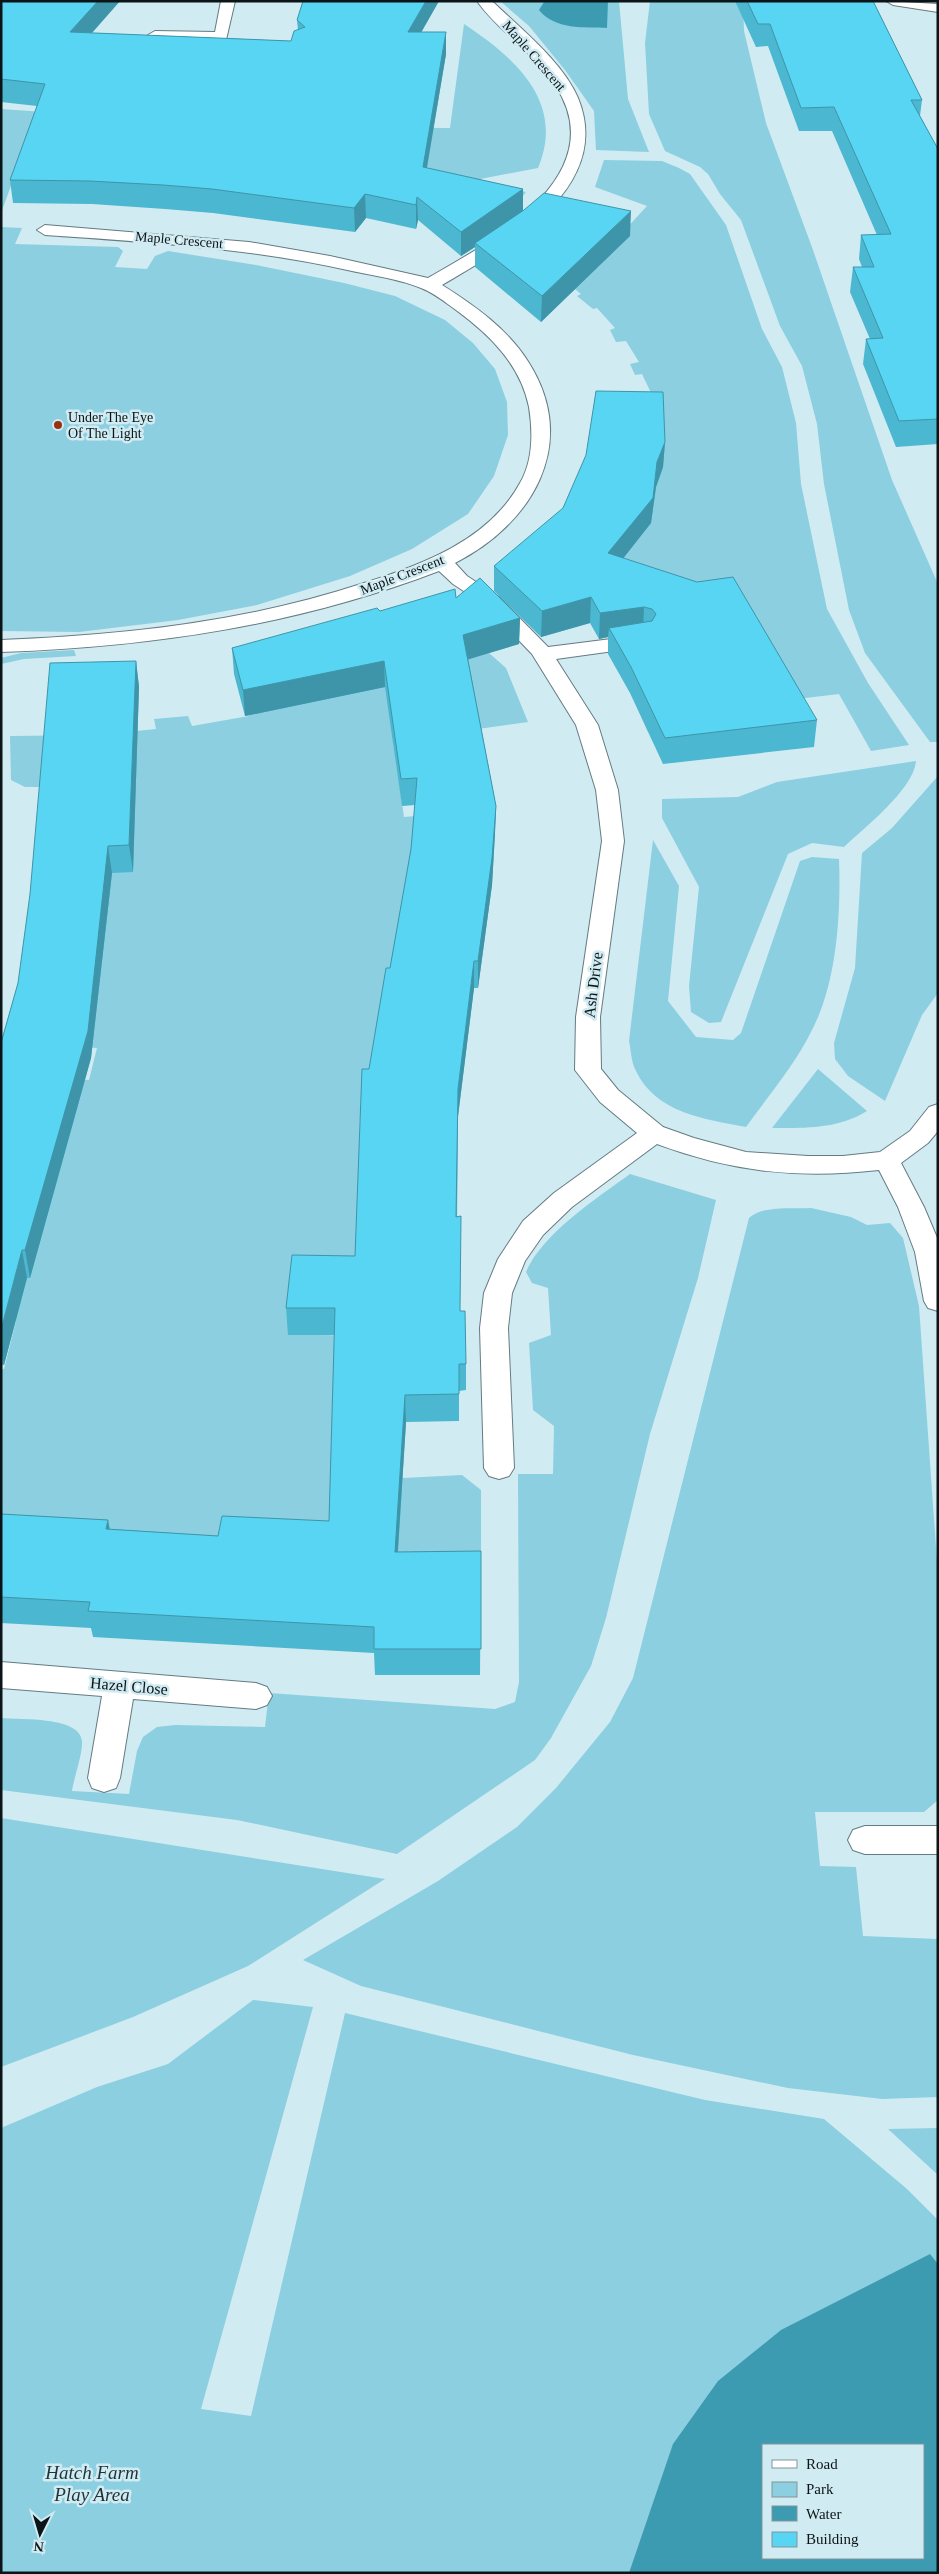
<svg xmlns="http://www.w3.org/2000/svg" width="939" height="2574" font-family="'Times New Roman',serif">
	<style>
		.green { fill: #8bcfe0; fill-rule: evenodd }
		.water { fill: #3c9bb1; fill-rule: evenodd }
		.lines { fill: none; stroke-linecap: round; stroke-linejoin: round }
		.minor-casing { stroke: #647b82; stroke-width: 2 }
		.minor { fill: #fff; fill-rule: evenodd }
		.wall { fill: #4cb7d0 }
		.shaded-wall { fill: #3e95a9 }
		.building { fill: #58d5f2; stroke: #3e95a9 }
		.poi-dot { fill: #983012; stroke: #d1ebf2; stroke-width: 2 }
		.labels { text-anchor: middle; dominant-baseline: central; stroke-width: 5; stroke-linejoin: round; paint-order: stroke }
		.far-street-label { font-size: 14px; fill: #0b1416; stroke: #d1ebf2 }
		.far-poi-label { font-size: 14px; fill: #0b1416; stroke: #d1ebf2; text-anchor: start }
		.street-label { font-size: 16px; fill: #0b1416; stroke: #d1ebf2 }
		.near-park-label { font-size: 19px; font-style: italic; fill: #1f343a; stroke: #d1ebf2 }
	</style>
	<rect width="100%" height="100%" fill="#d1ebf2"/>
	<!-- green -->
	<path class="green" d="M500 1H619L628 99 649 152 596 150 594 111 565 70 529 26Z
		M650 1H743L744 31 766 123 813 250 892 480 938 584V742H930L865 653 849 610 824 484 817 424 802 366 780 326 741 220 720 194 708 174 700 167 665 151 649 114 645 43Z
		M464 24C514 57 566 102 538 168L475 180 526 192 519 201 490 206 12 183 1 213V109L258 127 450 128Z
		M604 160 662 161 679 168 690 174 726 225 762 329 782 367 796 423 801 484 827 609 868 683 909 745 871 751 839 694 789 700 718 723 648 732 635 702 607 620 653 397 642 374 635 375 630 364 639 362 626 341 616 342 610 330 615 328 597 308 593 309 577 296 581 294 560 277 565 260 598 267 629 234 623 232 647 206 595 187Z
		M1 227 22 228 15 244 118 247 123 251 115 267 147 269 155 256 168 251 256 265 344 283 395 296 445 320 473 343 495 369 507 402 508 435 494 476 468 514 412 549 350 576 257 605 178 620 79 632 1 631Z
		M74 650 76 656 24 659 1 664V658L21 653Z
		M489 653 506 668 528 722 393 741 404 817 416 816 414 843 376 1062 361 1096 359 1140 361 1150 401 1220 289 1334 358 1336 403 1478 462 1475 481 1490V1578L1 1540V1369H4L16 1321 10 1277 29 1278 74 1079 89 1080 97 1048 82 1047 47 787H25L11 780 10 736 97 735 156 729 154 719 188 716 192 726 249 716 245 706Z
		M916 761C914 789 864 828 844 847L812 843 788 854 721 1022 709 1023 691 1012 689 986 699 887 662 818V799L738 797 777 782Z
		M938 776V993L922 1015 885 1101 848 1076 835 1059 834 1043 855 968 862 853 892 828Z
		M653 840 679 886 668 1001 696 1037 733 1040 741 1033 800 861 812 857 839 859C841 913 837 982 812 1030 795 1065 768 1096 746 1127 704 1119 656 1113 636 1071 631 1062 631 1050 629 1041Z
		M818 1069 867 1111C838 1129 806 1128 772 1128Z
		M630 1174 716 1200 698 1278 650 1434 606 1618 591 1666 551 1738 535 1760 397 1854 237 1820 1 1790V1718C20 1720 80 1716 82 1741 83 1754 74 1777 72 1791L129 1794 137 1751 143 1737 157 1727 175 1725 265 1727 269 1693 495 1709 515 1702 519 1682 518 1474H553L554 1426 533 1410 529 1343 551 1335 548 1288 532 1283 526 1272C542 1234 597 1198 630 1174Z
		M811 1208 851 1217 867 1225 890 1223 903 1238 919 1306 938 1576V1800L924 1812H815L820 1866 856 1867 863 1936 938 1939V2097L882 2099 788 2088 633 2055 361 1986 303 1960 438 1881 517 1827 556 1788 610 1722 633 1678 749 1218C763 1205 793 1209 811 1208Z
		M1 1818 385 1879 248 1966 133 2017 1 2067Z
		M253 2000 313 2007 201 2409 251 2416 345 2013 705 2100 824 2119 907 2189 938 2220V2573H1V2128L97 2087 168 2064ZM763 2445H923V2558H763Z
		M938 2128V2175L888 2129Z"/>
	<!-- water -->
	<path class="water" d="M608 1 607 28C584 27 555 30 539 10L544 2Z
		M930 2254 938 2264V2573H629L673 2444 718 2381 781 2330ZM763 2445H923V2558H763Z"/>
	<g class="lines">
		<defs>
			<path id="minor" d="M221 1H235L226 40 155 39 148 35 155 31 215 32Z
				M477 1H492C520 28 563 62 578 98 615 188 505 248 442 285 474 305 509 330 529 363 580 444 532 524 455 563L467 576 499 597 548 647 643 635 650 637 653 641 650 645 643 647 556 659 598 725 618 790 624 841 600 1017 601 1069 618 1090 663 1127 694 1138 746 1152 808 1156H843L880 1152 910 1131 929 1107 938 1104V1131L928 1143 901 1163 924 1207 938 1240V1311L928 1308 924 1301 915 1252 898 1207 879 1170C799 1179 732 1172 657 1144L572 1207 543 1235 525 1261 512 1293 508 1328 514 1468 509 1476 499 1479 489 1476 484 1468 480 1328 484 1293 498 1259 523 1221 554 1193 637 1133 600 1102 575 1070 576 1017 602 841 596 790 576 725 532 654 485 605 453 584 439 571C298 625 152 647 1 652V640C125 635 246 622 364 583 422 565 489 540 520 483 533 461 533 432 529 407 520 364 490 335 456 310 445 302 434 293 421 288 399 279 375 276 352 271 251 248 148 242 45 235L37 230 45 225 249 242 330 256 428 278C491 242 615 175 555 85 533 52 498 31 477 1Z
				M886 1 938 4V12L893 5Z
				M1 1662 256 1683 267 1687 272 1696 267 1705 256 1709 133 1699 120 1778 116 1788 104 1792 92 1788 88 1778 102 1696 1 1688Z
				M865 1826H938V1854H865L853 1850 848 1840 853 1830Z"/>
		</defs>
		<!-- minor casing -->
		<use href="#minor" class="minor-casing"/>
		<!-- minor -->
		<use href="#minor" class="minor"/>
	</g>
	<!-- wall -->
	<path class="wall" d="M1 1H120L92 33 291 41 298 30 297 20 303 1H439L421 32H446V54L427 168 523 189V211L630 236 541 322 475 267V247L461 256 418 220 416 229 366 218 355 232 213 213 165 209 92 204 13 203 10 180 37 106 1 102Z
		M735 1H873L922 100 920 116 938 149V444L896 447 863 364 866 339H870L850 292 853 267H862L859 259 861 235H877L832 131H799L768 46 756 47Z
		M665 442 663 467 656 487 651 523 623 558 817 720 814 747 663 764 630 693 608 654V637L599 639 590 623 541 637 494 591V566Z
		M456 598 520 618 519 644 468 659 496 806 495 833 492 885 478 988H474L458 1116 457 1217 460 1311 466 1364V1390L459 1391V1421L406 1422 398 1552 481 1551 480 1675H375L374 1653 93 1637 91 1628 1 1623V1514L108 1520 110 1529 218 1536 329 1521 335 1335H288L286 1308 355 1256 369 1069 390 968 411 849 415 805 402 806 385 687 245 716 234 674 232 648 380 611Z
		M136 661 139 687 133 872 112 873 91 1058 30 1278H27L4 1365H1V1043L18 983Z"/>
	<!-- shaded-wall -->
	<path class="shaded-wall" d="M98 1H120L73 54 70 32Z
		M426 1H439L409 54 408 32Z
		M446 32V54L423 190V167Z
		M523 189V212L475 243V247L461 256V232Z
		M365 194 366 218 355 232 354 208Z
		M417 197 418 220 416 229V205Z
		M631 211 630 236 541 322 542 296Z
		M665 442 663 467 656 487 651 523 607 579 608 553 657 462Z
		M591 597 590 623 541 637 542 611Z
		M644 607 643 633 609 628 608 637 599 639 600 613Z
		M520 618 519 644 463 661V635Z
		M136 661 139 687 133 872 129 845Z
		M384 661 385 687 245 716 243 690Z
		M496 806 495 833 492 885 478 988V961Z
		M108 846 112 873 91 1058 30 1278 25 1250Z
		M474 961V988L458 1116 457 1243 458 1089Z
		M22 1250 27 1278 4 1365 1 1349V1330Z
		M405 1395 406 1422 396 1578 395 1552Z
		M108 1520 112 1546 106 1529Z"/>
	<!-- building -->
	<path class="building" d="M1 1H98L70 32 291 41 294 31 305 27 297 20 303 1H426L408 32H446L423 167 523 189 461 232 417 197 416 205 365 194 354 208 212 189 163 185 90 181 10 180 45 84 1 79Z
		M747 1H873L922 100H911L938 149V419L899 421 866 339 883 338 853 267H874L861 235 891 234 834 107 801 108 770 24H758Z
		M544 193 631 211 542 296 475 243 524 210Z
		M596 391 663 392 665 442 657 462 653 498 608 553 697 582 733 577 817 720 665 738 631 667 609 628 652 621 656 614 652 609 644 607 600 613 591 597 542 611 494 566 563 508 586 455Z
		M480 578 520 618 463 635 496 806 492 858 478 961H474L458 1089 456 1217 461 1216 460 1311H465L466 1364H459V1394L405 1395 395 1552 481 1551V1649H374V1627L88 1611 90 1602 1 1597V1514L108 1520 106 1529 218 1536 222 1516 329 1521 335 1308H286L292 1255 355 1256 362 1069H369L386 968H390L411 849 417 778 401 779 384 661 243 690 232 648 377 608 380 611 455 589 456 598Z
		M136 661 129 845 108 846 88 1031 25 1250H22L1 1330V1043L18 983 30 894 50 663Z"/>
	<!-- markers -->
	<circle class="poi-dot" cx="58" cy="425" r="5"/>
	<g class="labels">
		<!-- far-street labels -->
		<g class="far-street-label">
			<text transform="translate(534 56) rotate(49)">Maple Crescent</text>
			<text transform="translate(179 240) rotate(5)">Maple Crescent</text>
			<text transform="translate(402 575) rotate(-21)">Maple Crescent</text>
		</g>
		<!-- far-poi labels -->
		<g class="far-poi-label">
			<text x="68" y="417">Under The Eye<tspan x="68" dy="16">Of The Light</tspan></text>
		</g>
		<!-- street labels -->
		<g class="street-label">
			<text transform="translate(593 985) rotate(-83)">Ash Drive</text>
			<text transform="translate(129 1686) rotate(5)">Hazel Close</text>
		</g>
		<!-- near-park labels -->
		<g class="near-park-label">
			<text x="92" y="2472">Hatch Farm<tspan x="92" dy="22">Play Area</tspan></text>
		</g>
	</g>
	<!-- border -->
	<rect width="939" height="2574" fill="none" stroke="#0b1416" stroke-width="5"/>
	<!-- legend -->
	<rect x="762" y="2444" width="162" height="115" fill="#d1ebf2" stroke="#82959a"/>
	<rect x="772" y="2460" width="25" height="8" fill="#ffffff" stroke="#82959a"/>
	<text x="806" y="2469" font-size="15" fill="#0b1416">Road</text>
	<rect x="772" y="2482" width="25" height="15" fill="#8bcfe0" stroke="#82959a"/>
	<text x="806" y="2494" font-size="15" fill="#0b1416">Park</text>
	<rect x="772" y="2506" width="25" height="15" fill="#3c9bb1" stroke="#82959a"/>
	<text x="806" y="2519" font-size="15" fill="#0b1416">Water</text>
	<rect x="772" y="2532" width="25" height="15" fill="#58d5f2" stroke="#82959a"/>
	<text x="806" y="2544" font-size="15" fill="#0b1416">Building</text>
	<!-- north arrow -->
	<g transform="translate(40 2534) rotate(185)" stroke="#d1ebf2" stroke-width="4" paint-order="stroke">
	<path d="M0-4L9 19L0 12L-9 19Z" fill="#0b1416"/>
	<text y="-8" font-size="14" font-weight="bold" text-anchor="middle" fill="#0b1416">N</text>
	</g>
</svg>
